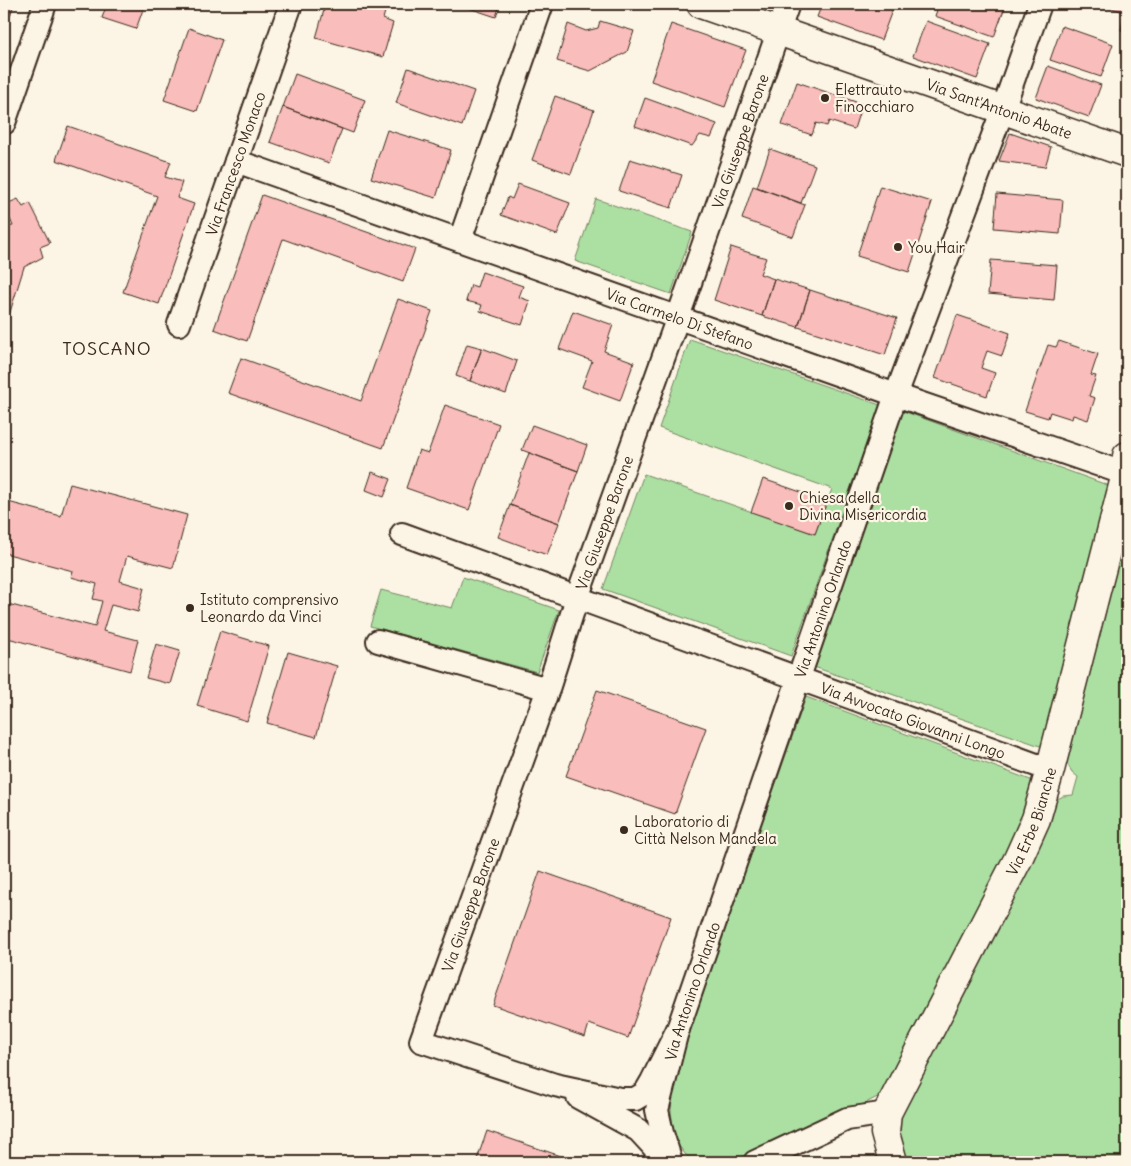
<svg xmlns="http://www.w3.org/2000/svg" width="1131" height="1166" font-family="Delius,sans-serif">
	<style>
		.green { fill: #ace0a2; stroke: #748560 }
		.building { fill: #f9bdbb; stroke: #3b2a1e }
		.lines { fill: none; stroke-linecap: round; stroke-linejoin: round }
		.minor-casing { stroke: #3b2a1e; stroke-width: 26 }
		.tertiary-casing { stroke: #3b2a1e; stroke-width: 31 }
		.minor { stroke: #fcf5e5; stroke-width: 22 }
		.tertiary { stroke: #fcf5e5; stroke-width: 28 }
		.poi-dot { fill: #3b2a1e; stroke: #fcf5e5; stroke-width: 2 }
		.labels { text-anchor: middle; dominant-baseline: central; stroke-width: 4.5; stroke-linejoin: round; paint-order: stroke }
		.poi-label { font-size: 15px; fill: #3b2a1e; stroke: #fcf5e5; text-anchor: start }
		.street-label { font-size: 15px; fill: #3b2a1e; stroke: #fcf5e5 }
		.quarter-label { font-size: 18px; letter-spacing: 1px; fill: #3b2a1e; stroke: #fcf5e5 }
	</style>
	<rect width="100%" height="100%" fill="#fcf5e5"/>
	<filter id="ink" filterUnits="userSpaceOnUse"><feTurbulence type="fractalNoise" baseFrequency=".02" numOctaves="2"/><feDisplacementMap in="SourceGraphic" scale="10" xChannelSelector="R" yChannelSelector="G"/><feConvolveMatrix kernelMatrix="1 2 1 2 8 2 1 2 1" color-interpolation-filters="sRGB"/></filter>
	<g filter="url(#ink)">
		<!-- green -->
		<path class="green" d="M596 199 692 232 671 294 575 261Z
			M690 339 880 405 791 656 603 589 644 474 815 534 832 489 659 428Z
			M903 411 1107 485 1111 491 1043 747 814 667Z
			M1127 517V1162H903L898 1130 905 1104 1053 802 1063 796 1073 795 1078 777 1072 772 1065 760Z
			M463 577 559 610 537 672 370 626 381 590 452 608Z
			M806 697 1036 782 1017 836 883 1094 860 1106 829 1114 733 1162H695L685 1154 674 1139 671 1110 673 1089 691 1027Z"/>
		<!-- building -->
		<path class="building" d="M4 4H14L4 33Z
			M107 4H145L136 29 102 18Z
			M320 4H387L383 19 393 23 383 57 316 38 324 10 318 8Z
			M457 4H500L496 17Z
			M822 4H880L893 8 881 40 817 17Z
			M939 4H1006L994 37 935 16Z
			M1098 4H1127L1125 12Z
			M1125 9H1127V32L1121 30Z
			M600 21 634 31 627 52 590 71 557 61 568 24 586 31 598 28Z
			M926 21 990 44 977 79 913 56Z
			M671 24 746 50 725 107 651 81Z
			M1062 26 1113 44 1101 77 1050 60Z
			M189 28 222 40 197 111 164 100Z
			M1048 66 1101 85 1089 117 1036 98Z
			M408 68 474 91 462 126 396 103Z
			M295 74 365 100 353 133 283 107Z
			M797 82 862 104 854 129 829 121 827 126 816 123 812 135 782 125Z
			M555 96 594 110 571 174 532 160Z
			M645 98 717 124 711 138 700 135 692 146 635 126Z
			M283 107 342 129 329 163 270 142Z
			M68 126 171 162 165 177 182 182 177 198 194 204 159 304 123 292 157 196 56 160Z
			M387 130 451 150 436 198 371 178Z
			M1010 133 1051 147 1045 167 999 161Z
			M770 149 815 165 801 203 757 187Z
			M630 159 682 175 671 208 619 191Z
			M518 184 570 203 557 235 501 215 508 197 512 199Z
			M753 186 805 205 793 237 742 219Z
			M880 186 932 202 909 272 857 256Z
			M997 194 1063 200 1060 234 994 228Z
			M262 195 415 249 403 282 283 239 247 341 214 329Z
			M18 199 23 207 30 203 50 243 40 247 43 257 24 267 6 325 4 324V227L13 226 4 205Z
			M731 247 766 258 760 274 774 279 762 316 714 300Z
			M991 260 1057 265 1054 300 988 294Z
			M482 272 523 286 519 297 530 301 522 325 480 311 482 305 466 301 471 285 477 287Z
			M774 279 810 290 798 327 762 316Z
			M810 290 897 318 885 355 798 327Z
			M398 299 432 311 383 448 228 393 241 358 361 401Z
			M573 311 613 325 604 351 634 362 620 401 582 387 592 361 559 349Z
			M957 315 1010 333 1002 356 987 351 981 368 995 373 987 396 935 378Z
			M1059 341 1098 354 1091 375 1096 376 1089 396 1095 398 1088 420 1073 415 1072 419 1050 412 1048 418 1025 411 1048 345 1056 347Z
			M467 344 482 348 470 381 456 376Z
			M482 348 517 361 506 394 470 381Z
			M445 405 499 424 469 510 406 488 419 450 428 453Z
			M532 425 587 445 578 471 522 450Z
			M529 453 578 471 559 523 510 505Z
			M372 472 391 479 384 497 366 490Z
			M763 479 827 501 815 534 751 512Z
			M70 484 187 515 173 568 127 556 120 581 144 588 138 612 111 605 103 631 138 640 130 671 4 637V603L95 627 102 601 93 599 97 584 71 577 73 571 4 553V518L8 502 61 516Z
			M510 505 559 523 547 555 498 537Z
			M220 631 269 646 247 721 197 706Z
			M156 644 180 651 170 684 146 678Z
			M288 652 337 666 316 737 267 723Z
			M597 690 706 728 675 814 566 776Z
			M540 871 671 917 628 1038 589 1024 585 1037 493 1005Z
			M487 1131 578 1162H476Z"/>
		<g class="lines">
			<defs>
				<g id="minor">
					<path d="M4 123 45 4"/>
					<path id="s1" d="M236 161 896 395 1126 474"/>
					<path d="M460 240 542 4"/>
					<path id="s2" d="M179 324 291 4"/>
					<path id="s3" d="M402 534 1050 770"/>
					<path d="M378 641 548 689"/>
					<path id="s4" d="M678 1029 652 1081 645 1093 635 1099H620L555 1085 421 1041 548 689 577 598 678 317 788 4"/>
					<path d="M578 1097 638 1130 651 1144 661 1156 668 1162"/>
					<path id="s5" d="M671 1162 662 1133 657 1110 676 1035 896 395 1003 109 1040 4"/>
					<path d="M755 1162 847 1119 887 1113"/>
				</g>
				<g id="tertiary">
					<path id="s6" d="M701 4 1127 153"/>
					<path id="s7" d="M893 1162 885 1133 887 1113 1018 859 1036 819 1050 770 1126 474 1127 456"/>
				</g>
			</defs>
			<!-- minor casing -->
			<use href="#minor" class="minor-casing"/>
			<!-- tertiary casing -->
			<use href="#tertiary" class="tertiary-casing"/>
			<!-- minor -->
			<use href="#minor" class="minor"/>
			<!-- tertiary -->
			<use href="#tertiary" class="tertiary"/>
		</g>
	</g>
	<!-- markers -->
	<g class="poi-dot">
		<circle cx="825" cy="98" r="5"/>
		<circle cx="898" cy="247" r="5"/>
		<circle cx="789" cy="506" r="5"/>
		<circle cx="190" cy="608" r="5"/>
		<circle cx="624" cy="830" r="5"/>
	</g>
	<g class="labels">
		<!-- poi labels -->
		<g class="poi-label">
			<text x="835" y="89">Elettrauto<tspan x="835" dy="17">Finocchiaro</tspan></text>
			<text x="908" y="247">You Hair</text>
			<text x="799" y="497">Chiesa della<tspan x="799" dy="17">Divina Misericordia</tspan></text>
			<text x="200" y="599">Istituto comprensivo<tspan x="200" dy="17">Leonardo da Vinci</tspan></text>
			<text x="634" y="821">Laboratorio di<tspan x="634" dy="17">Città Nelson Mandela</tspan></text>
		</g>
		<!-- street labels -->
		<g class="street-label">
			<text stroke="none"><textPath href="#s6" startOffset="316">Via Sant'Antonio Abate</textPath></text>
			<text stroke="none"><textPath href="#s4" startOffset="1261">Via Giuseppe Barone</textPath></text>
			<text stroke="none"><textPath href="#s2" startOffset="170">Via Francesco Monaco</textPath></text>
			<text stroke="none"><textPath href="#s1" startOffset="471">Via Carmelo Di Stefano</textPath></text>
			<text stroke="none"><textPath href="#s4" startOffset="856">Via Giuseppe Barone</textPath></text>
			<text stroke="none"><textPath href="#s5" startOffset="582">Via Antonino Orlando</textPath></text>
			<text stroke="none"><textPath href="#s3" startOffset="544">Via Avvocato Giovanni Longo</textPath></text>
			<text stroke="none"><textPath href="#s7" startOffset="376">Via Erbe Bianche</textPath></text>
			<text stroke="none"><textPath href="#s4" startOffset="451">Via Giuseppe Barone</textPath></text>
			<text stroke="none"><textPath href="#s5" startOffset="178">Via Antonino Orlando</textPath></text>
		</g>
		<!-- quarter labels -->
		<g class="quarter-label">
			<text x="107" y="348">TOSCANO</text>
		</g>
	</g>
	<!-- margin -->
	<rect width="1131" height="1166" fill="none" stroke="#fcf5e5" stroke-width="20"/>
	<rect x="10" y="10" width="1111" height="1146" fill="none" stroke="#3b2a1e" stroke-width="2" filter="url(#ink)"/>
</svg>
